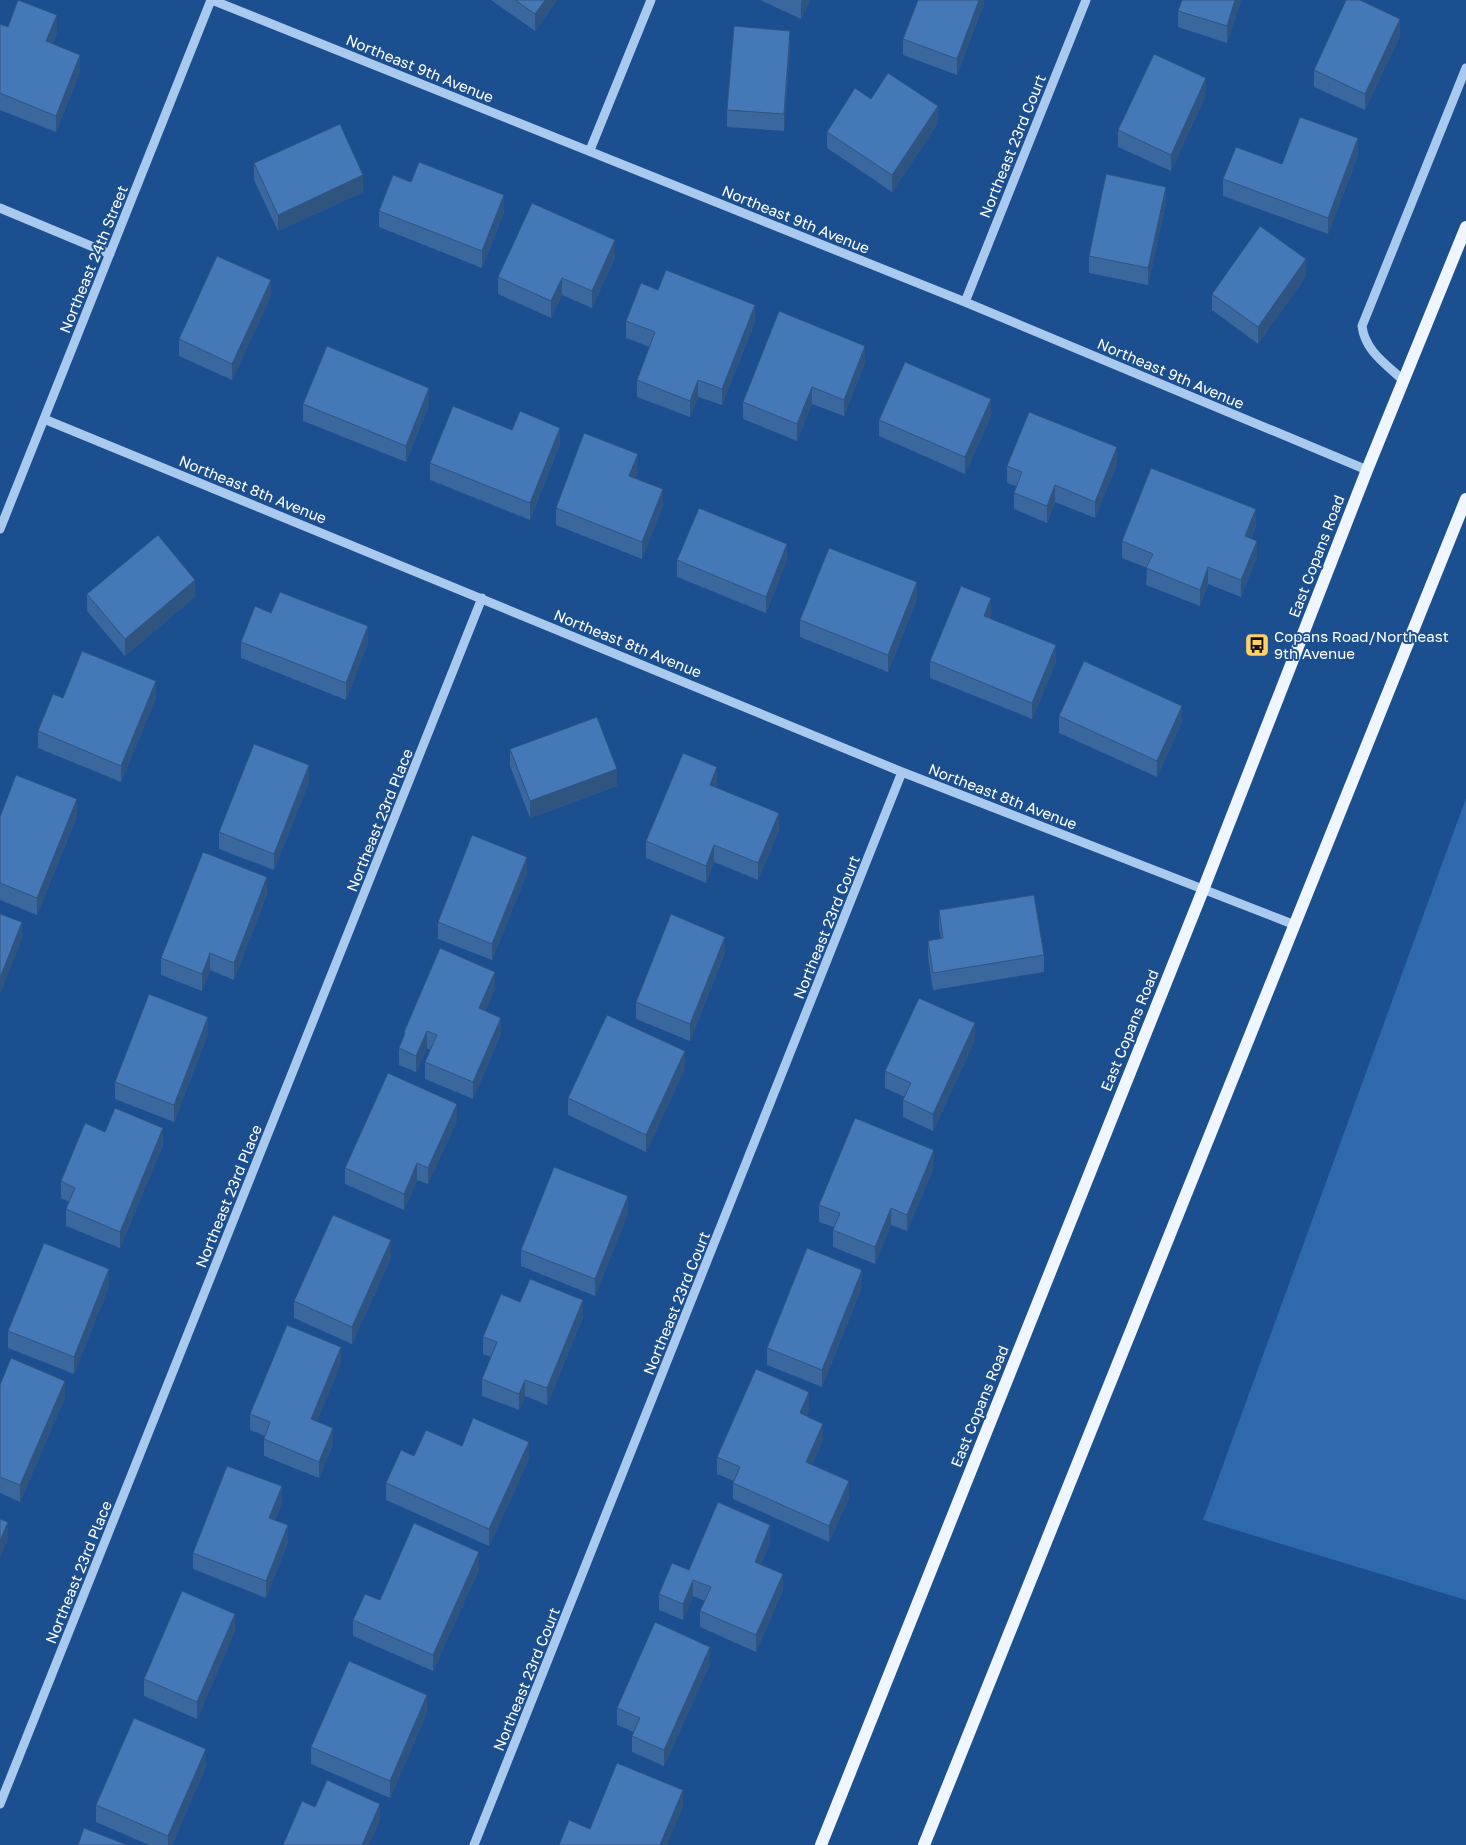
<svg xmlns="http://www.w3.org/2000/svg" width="1466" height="1845" font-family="'Golos Text',sans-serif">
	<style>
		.green { fill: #2e69ad }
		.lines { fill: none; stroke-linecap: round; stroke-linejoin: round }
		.minor { stroke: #a9c9ee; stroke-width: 9 }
		.major { stroke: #f0f6ff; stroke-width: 12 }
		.wall { fill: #3a679d }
		.shaded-wall { fill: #305480 }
		.building { fill: #4478b7; stroke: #305480 }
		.labels { text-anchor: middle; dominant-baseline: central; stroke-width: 4; stroke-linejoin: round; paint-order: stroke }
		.street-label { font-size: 15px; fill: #fff; stroke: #1b4f8f }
		.poi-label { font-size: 15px; fill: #fff; stroke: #1b4f8f; text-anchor: start }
	</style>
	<rect width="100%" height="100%" fill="#1b4f8f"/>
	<!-- green -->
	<path class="green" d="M1466 798V1600L1203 1520Z"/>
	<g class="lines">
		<!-- minor -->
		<path class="minor" d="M212 0 965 302 1367 470
			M590 150 651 0
			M0 208 110 254
			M965 302 1086 0
			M1404 381C1386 364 1365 351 1362 326L1466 68
			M44 419 902 772 1295 925
			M0 529 211 0
			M0 1804 482 598
			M474 1845 902 772"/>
		<!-- major -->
		<path class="major" d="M821 1845 1203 890 1367 470 1466 227
			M924 1845 1466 499"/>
	</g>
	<!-- wall -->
	<path class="wall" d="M491 0H557L535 31Z
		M760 0H810L801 19Z
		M984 0V3L957 75 903 55V39Z
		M1241 0 1227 43 1178 27V11Z
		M0 24 8 27 57 32 52 44 80 72 56 132 0 110Z
		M1400 36 1365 110 1314 87V70Z
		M790 47 784 131 727 127V110Z
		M1206 95 1171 171 1118 147V130Z
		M871 99 938 123 892 192 827 148V132Z
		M1358 155 1328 234 1223 196V179L1282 164Z
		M254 163 363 192 278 231 254 180Z
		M411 182 504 212 482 268 379 227V211Z
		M1166 203 1148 285 1089 273V256Z
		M615 257 592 308 562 295 551 318 498 294V277Z
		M1306 276 1258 344 1212 310V294Z
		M658 290 755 322 722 405 698 397 690 417 637 397V380L650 347 626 338V321Z
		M271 296 232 380 179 356V339Z
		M865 363 844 416 812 404 797 441 743 419V402Z
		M303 404 429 405 406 462 303 421Z
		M991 416 965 474 879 436V420Z
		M512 430 560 444 530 520 430 480V463Z
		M1117 464 1095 518 1055 502 1047 523 1014 509V493L1016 486 1007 483V466Z
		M638 471 635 478 663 505 642 559 556 525V508Z
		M1256 526 1251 538 1257 557 1241 597 1208 584 1200 606 1146 585 1147 568 1122 558V541Z
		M677 560H787L766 613 677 577Z
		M87 594 195 597 125 656 87 611Z
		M917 599 888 672 800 637V620Z
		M991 615 990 618 1056 662 1032 719 930 678V661Z
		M241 642 368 643 346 700 241 658Z
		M63 698H156L121 782 38 748V731Z
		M1059 716 1182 722 1157 777 1059 733Z
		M510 749 617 786 530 818 510 766Z
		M309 782 274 870 219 849V832Z
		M717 784 716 788 779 830 758 880 714 862 706 883 646 858V841Z
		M77 816 37 915 0 900V817Z
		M527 873 492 960 438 939V922Z
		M267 894 234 980 210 970 202 991 161 975V958Z
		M939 910 1044 955V972L933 990 928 957V941L941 939 939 927Z
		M725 953 690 1041 636 1019V1002Z
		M495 989 485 1011 501 1034 473 1099 425 1079V1062L431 1050 427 1048 416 1072 399 1065V1048L404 1037V1032Z
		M208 1034 174 1122 115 1099V1082Z
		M975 1040 933 1131 903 1117V1100L905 1097 885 1088V1071Z
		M685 1068 646 1152 568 1115V1098Z
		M457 1120 428 1184 417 1180 404 1210 345 1184V1168Z
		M105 1132 163 1145 120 1248 66 1226V1209L69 1202 61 1198V1181Z
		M934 1167 907 1231 891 1225 875 1264 833 1247V1230L834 1227 819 1222V1205Z
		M628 1213 595 1296 521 1266V1250Z
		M391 1257 352 1344 294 1318V1301Z
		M109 1286 74 1374 8 1348V1331Z
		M862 1287 822 1387 767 1365V1348Z
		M520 1302 583 1317 547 1405 525 1396 519 1410 482 1396V1379L491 1357 483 1354V1337Z
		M341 1363 317 1421 333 1444 319 1478 264 1456V1439L265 1436 250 1430V1414Z
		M0 1385 65 1397 20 1502 0 1493Z
		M809 1409 806 1416 823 1440 812 1465 849 1498 829 1542 733 1499V1483L734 1481 717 1474V1457Z
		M462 1446 529 1459 489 1546 386 1500V1483L414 1456Z
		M282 1503 275 1520 288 1542 266 1598 193 1569V1553Z
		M770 1542 761 1564 783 1590 756 1652 700 1627V1611L705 1601 693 1596 683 1620 659 1610V1594L689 1570Z
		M479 1569 433 1671 353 1636V1620L380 1600Z
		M235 1631 197 1719 144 1696V1679Z
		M710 1664 664 1766 632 1752V1736L634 1732 617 1725V1708Z
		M427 1712 390 1798 311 1764V1747Z
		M206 1766 172 1845H149L96 1822V1805Z"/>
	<!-- shaded-wall -->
	<path class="shaded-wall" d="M545 0H557L535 31V14Z
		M802 0H810L801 19V2Z
		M979 0H984V3L957 75V59Z
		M1235 0H1241L1227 43V26Z
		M57 15V32L46 58V41Z
		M1400 19V36L1365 110V94Z
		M790 31V47L784 131V114Z
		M80 55V72L56 132V116Z
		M1206 78V95L1171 171V155Z
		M938 106V123L892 192V175Z
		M1358 138V155L1328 234V218Z
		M363 175V192L278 231V215Z
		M1166 187V203L1148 285V268Z
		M504 195V212L482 268V251Z
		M615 240V257L592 308V291Z
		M1306 259V276L1258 344V327Z
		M562 278V295L551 318V301Z
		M271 280V296L232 380V364Z
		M755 305V322L722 405V389Z
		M865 346V363L844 416V400Z
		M698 380V397L690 417V401Z
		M812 387V404L797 441V424Z
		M429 388V405L406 462V446Z
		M991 399V416L965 474V457Z
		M560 428V444L530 520V503Z
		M1117 447V464L1095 518V502Z
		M638 454V471L629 492V476Z
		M1055 485V502L1047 523V506Z
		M663 489V505L642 559V542Z
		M1256 509V526L1245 552V536Z
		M1257 541V557L1241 597V580Z
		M787 544V560L766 613V597Z
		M1208 567V584L1200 606V590Z
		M195 580V597L125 656V639Z
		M917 582V599L888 672V655Z
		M991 598V615L984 633V616Z
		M368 626V643L346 700V683Z
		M1056 645V662L1032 719V703Z
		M156 681V698L121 782V766Z
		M1182 706V722L1157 777V761Z
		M309 765V782L274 870V854Z
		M717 767V784L710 802V785Z
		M617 769V786L530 818V801Z
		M77 799V816L37 915V898Z
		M779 813V830L758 880V863Z
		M714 845V862L706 883V866Z
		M527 857V873L492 960V944Z
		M267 877V894L234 980V963Z
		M22 922V939L0 995V978Z
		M725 937V953L690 1041V1024Z
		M210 953V970L202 991V974Z
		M495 972V989L479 1025V1008Z
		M208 1017V1034L174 1122V1105Z
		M501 1018V1034L473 1099V1082Z
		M975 1023V1040L933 1131V1114Z
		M427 1031V1048L416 1072V1056Z
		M685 1051V1068L646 1152V1135Z
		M457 1104V1120L428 1184V1168Z
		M163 1128V1145L120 1248V1232Z
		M934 1150V1167L907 1231V1215Z
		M417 1163V1180L404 1210V1194Z
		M628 1196V1213L595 1296V1279Z
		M891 1208V1225L875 1264V1247Z
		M391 1240V1257L352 1344V1327Z
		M109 1269V1286L74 1374V1357Z
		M862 1270V1287L822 1387V1370Z
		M583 1300V1317L547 1405V1388Z
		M341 1347V1363L311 1436V1419Z
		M525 1380V1396L519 1410V1394Z
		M65 1381V1397L20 1502V1485Z
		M809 1392V1409L800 1430V1413Z
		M823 1424V1440L806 1479V1462Z
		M333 1428V1444L319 1478V1462Z
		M529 1442V1459L489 1546V1529Z
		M849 1481V1498L829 1542V1526Z
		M282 1486V1503L269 1534V1518Z
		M8 1522V1539L0 1558V1541Z
		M288 1525V1542L266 1598V1581Z
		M770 1525V1542L755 1578V1562Z
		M479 1552V1569L433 1671V1655Z
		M783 1574V1590L756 1652V1635Z
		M693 1580V1596L683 1620V1604Z
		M235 1614V1631L197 1719V1702Z
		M710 1647V1664L664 1766V1750Z
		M427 1695V1712L390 1798V1781Z
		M206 1749V1766L172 1845H168V1836Z
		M683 1790V1807L667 1845H660Z
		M380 1804V1821L369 1845H362Z"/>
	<!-- building -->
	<path class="building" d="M18 0 57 15 46 41 80 55 56 116 0 93V24L8 27Z
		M515 0H545L535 14Z
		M918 0H979L957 59 903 39Z
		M1182 0H1235L1227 26 1178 11Z
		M1346 0H1360L1400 19 1365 94 1314 70Z
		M734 26 790 31 784 114 727 110Z
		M1154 54 1206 78 1171 155 1118 130Z
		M888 73 938 106 892 175 827 132 855 88 871 99Z
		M1300 117 1358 138 1328 218 1223 179 1236 147 1282 164Z
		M340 124 363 175 278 215 254 163Z
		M419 162 504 195 482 251 379 211 393 175 411 182Z
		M1106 174 1166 187 1148 268 1089 256Z
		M532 203 615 240 592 291 562 278 551 301 498 277Z
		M1260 226 1306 259 1258 327 1212 294Z
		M217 256 271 280 232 364 179 339Z
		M666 270 755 305 722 389 698 380 690 401 637 380 655 332 626 321 641 283 658 290Z
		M779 311 865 346 844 400 812 387 797 424 743 402Z
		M327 346 429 388 406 446 303 404Z
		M905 362 991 399 965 457 879 420Z
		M453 406 512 430 520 411 560 428 530 503 430 463Z
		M1029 412 1117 447 1095 502 1055 485 1047 506 1014 493 1022 472 1007 466Z
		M584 433 638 454 629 476 663 489 642 542 556 508Z
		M1151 468 1256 509 1245 536 1257 541 1241 580 1208 567 1200 590 1146 568 1153 554 1122 541Z
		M699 508 787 544 766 597 677 560Z
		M158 535 195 580 125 639 87 594Z
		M829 548 917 582 888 655 800 620Z
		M961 586 991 598 984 616 1056 645 1032 703 930 661Z
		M280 592 368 626 346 683 241 642 255 606 271 613Z
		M82 651 156 681 121 766 38 731 53 694 63 698Z
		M1084 661 1182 706 1157 761 1059 716Z
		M597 717 617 769 530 801 510 749Z
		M254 744 309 765 274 854 219 832Z
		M683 753 717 767 710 785 779 813 758 863 714 845 706 866 646 841Z
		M16 775 77 799 37 898 0 883V817Z
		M472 835 527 857 492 944 438 922Z
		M203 852 267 877 234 963 210 953 202 974 161 958Z
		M1034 895 1044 955 933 973 928 941 943 938 939 910Z
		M0 914 22 922 0 978Z
		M671 914 725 937 690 1024 636 1002Z
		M440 948 495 972 479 1008 501 1018 473 1082 425 1062 437 1035 427 1031 416 1056 399 1048 405 1033 404 1032Z
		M149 994 208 1017 174 1105 115 1082Z
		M919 998 975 1023 933 1114 903 1100 911 1083 885 1071Z
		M607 1015 685 1051 646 1135 568 1098Z
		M388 1073 457 1104 428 1168 417 1163 404 1194 345 1168Z
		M115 1108 163 1128 120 1232 66 1209 75 1188 61 1181 85 1123 105 1132Z
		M855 1118 934 1150 907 1215 891 1208 875 1247 833 1230 840 1213 819 1205Z
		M554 1167 628 1196 595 1279 521 1250Z
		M333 1215 391 1240 352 1327 294 1301Z
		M44 1243 109 1269 74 1357 8 1331Z
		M807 1248 862 1270 822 1370 767 1348Z
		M530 1279 583 1300 547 1388 525 1380 519 1394 482 1379 497 1342 483 1337 501 1294 520 1302Z
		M287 1325 341 1347 311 1419 333 1428 319 1462 264 1439 270 1422 250 1414Z
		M11 1358 65 1381 20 1485 0 1477V1385Z
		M756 1369 809 1392 800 1413 823 1424 806 1462 849 1481 829 1526 733 1483 740 1467 717 1457Z
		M473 1418 529 1442 489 1529 386 1483 401 1450 414 1456 426 1430 462 1446Z
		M227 1466 282 1486 269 1518 288 1525 266 1581 193 1553Z
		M718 1502 770 1525 755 1562 783 1574 756 1635 700 1611 711 1587 693 1580 683 1604 659 1594 672 1563 689 1570Z
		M0 1519 8 1522 0 1541Z
		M414 1523 479 1552 433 1655 353 1620 365 1594 380 1600Z
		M182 1591 235 1614 197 1702 144 1679Z
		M655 1622 710 1647 664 1750 632 1736 640 1718 617 1708Z
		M349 1661 427 1695 390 1781 311 1747Z
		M134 1718 206 1749 168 1836 96 1805Z
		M617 1763 683 1790 660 1845H559L569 1820 590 1829Z
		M327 1780 380 1804 362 1845H283L302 1801 315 1807Z
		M84 1828 127 1845H78Z"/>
	<!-- icons -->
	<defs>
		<symbol id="bus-square" viewBox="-11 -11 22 22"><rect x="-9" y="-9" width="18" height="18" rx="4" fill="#ffd166" stroke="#1b4f8f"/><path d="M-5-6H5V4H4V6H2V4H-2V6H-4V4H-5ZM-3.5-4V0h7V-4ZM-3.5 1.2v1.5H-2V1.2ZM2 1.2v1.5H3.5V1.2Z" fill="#111"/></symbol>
	</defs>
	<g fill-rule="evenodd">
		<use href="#bus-square" x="1243" y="631" width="28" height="28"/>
	</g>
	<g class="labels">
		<!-- street labels -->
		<g class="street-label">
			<text transform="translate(420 68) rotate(22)">Northeast 9th Avenue</text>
			<text transform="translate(1012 146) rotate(-68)">Northeast 23rd Court</text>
			<text transform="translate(796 219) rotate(22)">Northeast 9th Avenue</text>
			<text transform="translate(93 259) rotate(-68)">Northeast 24th Street</text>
			<text transform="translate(1171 373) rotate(23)">Northeast 9th Avenue</text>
			<text transform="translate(253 489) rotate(22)">Northeast 8th Avenue</text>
			<text transform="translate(1316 556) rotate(-69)">East Copans Road</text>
			<text transform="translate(628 643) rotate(22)">Northeast 8th Avenue</text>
			<text transform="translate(1003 796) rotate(21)">Northeast 8th Avenue</text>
			<text transform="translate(379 820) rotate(-68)">Northeast 23rd Place</text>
			<text transform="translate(826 927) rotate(-68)">Northeast 23rd Court</text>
			<text transform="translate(1129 1030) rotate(-68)">East Copans Road</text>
			<text transform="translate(228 1196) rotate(-68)">Northeast 23rd Place</text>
			<text transform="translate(676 1303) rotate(-68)">Northeast 23rd Court</text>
			<text transform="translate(979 1406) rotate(-68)">East Copans Road</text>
			<text transform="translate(78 1572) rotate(-68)">Northeast 23rd Place</text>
			<text transform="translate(526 1679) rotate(-68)">Northeast 23rd Court</text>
		</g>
		<!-- poi labels -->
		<g class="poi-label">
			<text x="1274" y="636">Copans Road/Northeast<tspan x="1274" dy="17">9th Avenue</tspan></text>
		</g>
	</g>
</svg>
